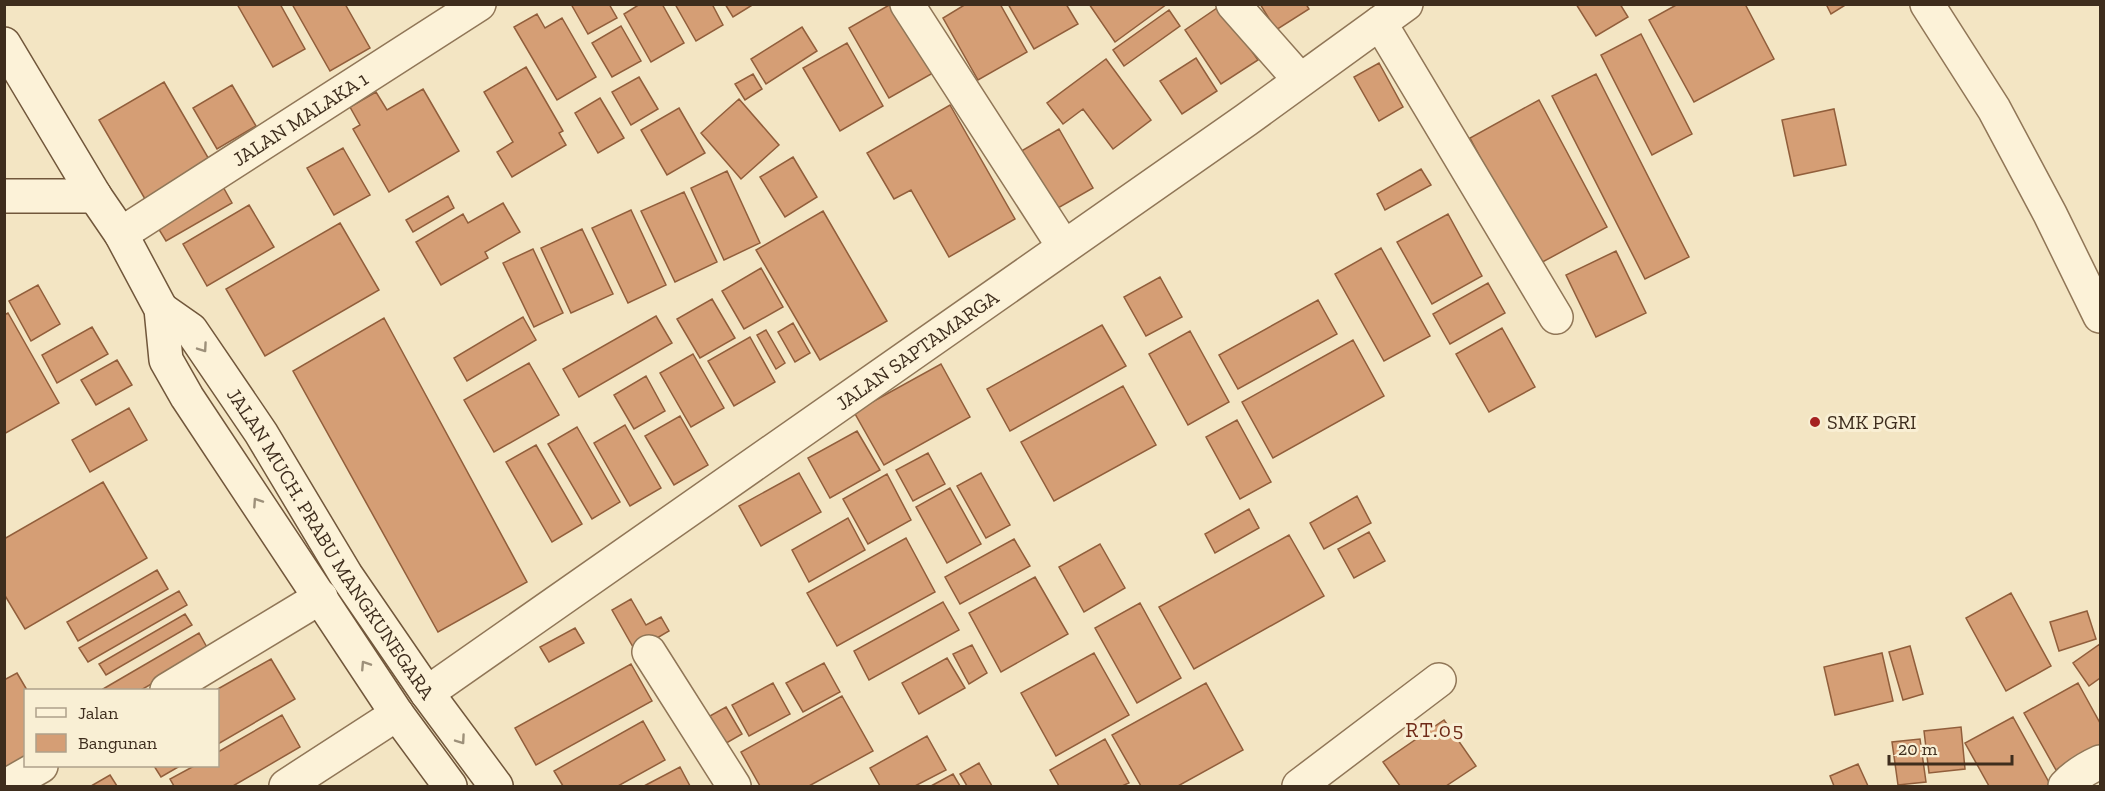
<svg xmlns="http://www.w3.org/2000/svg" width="2105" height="791" font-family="'Zilla Slab',serif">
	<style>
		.building { fill: #d59e75; stroke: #915e3b; stroke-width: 1.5 }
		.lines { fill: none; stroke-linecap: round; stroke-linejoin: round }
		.street-casing { stroke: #907657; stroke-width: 36 }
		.secondary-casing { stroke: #71573b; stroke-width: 36 }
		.street { stroke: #fcf2d8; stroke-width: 33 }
		.secondary { stroke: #fcf2d8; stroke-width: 33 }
		.oneway { stroke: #9d907a }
		.poi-dot { fill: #a52221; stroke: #f9efd4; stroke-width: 2 }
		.labels { text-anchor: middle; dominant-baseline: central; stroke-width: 6; stroke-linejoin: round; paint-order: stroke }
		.street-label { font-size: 20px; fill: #3e2d1d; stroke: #f9efd4 }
		.poi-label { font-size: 20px; fill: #3e2d1d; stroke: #f9efd4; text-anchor: start }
		.neighbourhood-label { font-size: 21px; letter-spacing: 1.5px; fill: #6f2b18; stroke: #f9efd4 }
	</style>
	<rect width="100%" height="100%" fill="#f3e5c3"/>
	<!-- building -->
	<path class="building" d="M237 4H280L305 49 273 67Z
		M292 4H345L370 48 330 71Z
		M571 4H609L617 18 588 34Z
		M640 4H662L684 43 651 62 624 14Z
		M675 4H712L723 25 696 41Z
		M725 4H754L733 17Z
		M891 4H903L940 69 889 98 849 28Z
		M966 4H1000L1027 52 978 80 943 18Z
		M1008 4H1066L1078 24 1034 49Z
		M1089 4H1167L1115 42Z
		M1260 4H1306L1309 9 1276 30Z
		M1576 4H1620L1628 17 1596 36Z
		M1678 4H1745L1774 59 1694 102 1649 20Z
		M1826 4H1847L1831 14Z
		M1220 6 1258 60 1221 84 1185 30Z
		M1169 10 1180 26 1124 66 1113 50Z
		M537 14 545 28 562 18 596 77 557 100 514 27Z
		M621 26 641 61 612 77 592 43Z
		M802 27 817 51 766 84 751 59Z
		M1641 34 1692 134 1652 155 1601 55Z
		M847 43 883 106 840 131 803 68Z
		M1196 58 1217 91 1182 114 1160 81Z
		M1106 59 1151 120 1113 149 1083 109 1063 124 1047 103Z
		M1379 63 1403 107 1379 121 1354 77Z
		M526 67 563 131 559 133 566 145 512 177 497 152 513 142 484 92Z
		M753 74 762 89 745 100 735 84Z
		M1596 74 1689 257 1645 279 1552 96Z
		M639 77 658 109 631 125 612 92Z
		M164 82 210 161 145 199 99 120Z
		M232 85 256 126 217 149 193 108Z
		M423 89 459 151 389 192 353 129 360 125 350 107 376 92 387 110Z
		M600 98 624 138 598 153 575 113Z
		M739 99 779 145 741 179 701 133Z
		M1539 100 1607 227 1537 265 1470 138Z
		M950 105 1015 219 949 257 911 190 894 199 867 153Z
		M679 108 705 153 667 175 641 130Z
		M1834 109 1846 165 1794 176 1782 120Z
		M1059 129 1093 188 1051 212 1018 153Z
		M343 148 370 195 334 215 307 168Z
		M793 157 817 197 785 217 760 177Z
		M1421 169 1431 185 1385 210 1377 194Z
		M727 171 760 243 724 260 691 188Z
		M222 185 232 203 166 241 155 223Z
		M684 192 717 262 675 282 641 211Z
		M448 196 454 208 413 232 406 220Z
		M503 203 520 232 485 252 488 258 441 285 416 242 463 214 468 223Z
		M249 205 274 247 207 286 183 244Z
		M631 210 666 285 628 303 592 228Z
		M823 211 887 321 820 360 756 250Z
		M1448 214 1482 276 1432 304 1397 242Z
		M340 223 379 290 265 356 226 289Z
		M582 229 613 294 571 313 541 248Z
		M1381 248 1430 336 1384 361 1335 274Z
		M533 249 563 313 534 327 503 263Z
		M1616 251 1646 313 1596 337 1566 275Z
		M761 268 783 307 744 329 722 291Z
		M1160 277 1182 317 1146 336 1124 297Z
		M1488 283 1505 313 1450 344 1433 314Z
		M38 285 60 324 31 341 9 301Z
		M712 299 735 338 700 358 677 319Z
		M1318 300 1337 334 1238 389 1219 355Z
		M8 313 59 403 4 434V315Z
		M656 316 672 343 579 397 563 369Z
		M523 317 536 340 467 381 454 358Z
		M384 318 527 582 438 632 293 371Z
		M793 323 810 353 795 362 778 332Z
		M1102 325 1126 366 1010 431 987 389Z
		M92 327 108 354 57 383 42 355Z
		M1502 328 1535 387 1489 412 1456 354Z
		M766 330 785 363 776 369 757 335Z
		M1190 331 1229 402 1188 425 1149 354Z
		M750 337 775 382 734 406 708 361Z
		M1353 340 1384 396 1273 458 1242 402Z
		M693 354 724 408 691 427 660 373Z
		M117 360 132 385 96 405 81 380Z
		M529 363 559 415 494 452 464 400Z
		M941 364 970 417 884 465 854 412Z
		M646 376 665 411 634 429 614 395Z
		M1123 386 1156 445 1054 501 1021 442Z
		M129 408 147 440 90 472 72 440Z
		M680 416 708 465 674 485 645 436Z
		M1237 420 1271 482 1240 499 1206 437Z
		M625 425 661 488 630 506 594 443Z
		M577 427 620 502 592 519 548 444Z
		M857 431 880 470 830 498 808 458Z
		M536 445 582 524 552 542 506 462Z
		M928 453 945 484 913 501 896 470Z
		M799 473 821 512 761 546 739 506Z
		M981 473 1010 525 986 538 957 486Z
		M887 474 911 520 868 544 843 499Z
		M103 482 147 558 25 629 4 594V539Z
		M950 488 981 544 947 563 916 507Z
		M1357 496 1371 523 1324 549 1310 523Z
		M1249 509 1259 528 1215 553 1205 534Z
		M848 518 865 550 809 582 792 550Z
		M1369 532 1385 561 1354 578 1338 549Z
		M1289 535 1324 596 1194 669 1159 607Z
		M906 538 935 592 837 646 807 593Z
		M1014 539 1030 566 960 604 945 577Z
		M1100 544 1125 588 1084 612 1059 567Z
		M157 570 168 589 78 641 67 622Z
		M1035 577 1068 634 1001 672 969 613Z
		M179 591 187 605 88 662 79 648Z
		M2011 593 2051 666 2006 691 1966 618Z
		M631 599 646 625 661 617 669 631 642 647 640 643 633 647 612 610Z
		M943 602 959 630 869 680 854 651Z
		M1140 603 1181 678 1137 703 1095 628Z
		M2087 611 2096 639 2059 651 2050 622Z
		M185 614 192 625 106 675 99 664Z
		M575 628 584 643 549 662 540 647Z
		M199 633 209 651 141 690H104L103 689Z
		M2100 644V678L2089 686 2073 663Z
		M972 645 987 673 969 684 953 654Z
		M1910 646 1923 694 1903 700 1889 652Z
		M1094 653 1129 715 1056 756 1021 693Z
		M1882 653 1893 701 1835 715 1824 667Z
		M947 658 965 688 919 714 902 683Z
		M271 659 295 699 218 744 216 690Z
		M824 663 840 692 803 712 786 683Z
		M631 664 652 701 536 765 515 728Z
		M17 673 27 690 26 758 4 770V680Z
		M773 683 790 714 749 736 732 705Z
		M1206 683 1243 750 1178 786H1141L1112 735Z
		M2078 683 2100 723V745L2056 770 2024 713Z
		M842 696 873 751 809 786H760L741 752Z
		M726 707 742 734 723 745 708 717Z
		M282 715 300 747 233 786H174L170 779 194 766H218V752Z
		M2013 717 2051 786H1989L1965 743Z
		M1444 720 1476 766 1446 786H1400L1383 762Z
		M643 721 665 760 618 786H563L554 771Z
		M1961 727 1965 769 1929 773 1924 731Z
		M927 736 946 770 915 786H880L870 768Z
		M1105 739 1129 783 1122 786H1059L1050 770Z
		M1920 739 1926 782 1898 785 1892 742Z
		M979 763 992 786H967L960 774Z
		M1858 764 1868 786H1834L1830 776Z
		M154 766H180L161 777Z
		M680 767 690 786H644Z
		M953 774 960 786H931Z
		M110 775 117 786H91Z"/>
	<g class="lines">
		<defs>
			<g id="street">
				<path d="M907 4 1064 247"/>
				<path d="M1233 4 1300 80"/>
				<path d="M1927 4 1994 109 2050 214 2100 316"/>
				<path d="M1380 23 1556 317"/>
				<path id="s1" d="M121 234 479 4"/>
				<path d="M649 652 734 786"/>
				<path d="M167 690 321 597"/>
				<path id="s2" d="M427 693 1246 120 1406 4"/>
				<path d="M6 786 41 766"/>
				<path d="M286 786 397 714"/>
				<path d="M1299 786 1439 680"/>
				<path d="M2065 786C2075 775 2087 768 2100 762"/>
			</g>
			<g id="secondary">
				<path d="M4 44 95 196 121 234 161 309 166 360 187 397 397 714 450 786"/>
				<path d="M4 196H95"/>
				<path id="s3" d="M161 309 191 330 261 433 346 575 427 693 496 786"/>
			</g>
		</defs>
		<!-- street casing -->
		<use href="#street" class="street-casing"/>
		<!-- secondary casing -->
		<use href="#secondary" class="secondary-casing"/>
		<!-- street -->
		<use href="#street" class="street"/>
		<!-- secondary -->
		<use href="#secondary" class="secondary"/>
	</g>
	<!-- one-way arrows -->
	<defs><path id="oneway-chevron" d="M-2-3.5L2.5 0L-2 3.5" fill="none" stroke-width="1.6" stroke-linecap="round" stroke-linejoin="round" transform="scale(1.5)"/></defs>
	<g class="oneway">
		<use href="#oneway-chevron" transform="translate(203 348) rotate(55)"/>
		<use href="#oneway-chevron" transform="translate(257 502) rotate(-124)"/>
		<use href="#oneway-chevron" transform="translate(365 665) rotate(-123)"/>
		<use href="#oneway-chevron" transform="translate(461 740) rotate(55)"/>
	</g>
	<!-- markers -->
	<circle class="poi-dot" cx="1815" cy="422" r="6"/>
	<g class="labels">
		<!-- street labels -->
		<g class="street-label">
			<text stroke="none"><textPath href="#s1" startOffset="213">JALAN MALAKA 1</textPath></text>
			<text stroke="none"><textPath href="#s2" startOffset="598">JALAN SAPTAMARGA</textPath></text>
			<text stroke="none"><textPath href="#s3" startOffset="292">JALAN MUCH. PRABU MANGKUNEGARA</textPath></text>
		</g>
		<!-- poi labels -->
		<g class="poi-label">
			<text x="1827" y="422">SMK PGRI</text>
		</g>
		<!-- neighbourhood labels -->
		<g class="neighbourhood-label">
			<text x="1435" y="729">RT.05</text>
		</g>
	</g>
	<!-- border -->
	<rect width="2105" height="791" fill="none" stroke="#3e2d1d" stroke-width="12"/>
	<!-- legend -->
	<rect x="24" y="689" width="195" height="78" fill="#f9efd4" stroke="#aea18b" stroke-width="1.5"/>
	<rect x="36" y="708" width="30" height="9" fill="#fcf2d8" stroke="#aea18b" stroke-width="1.5"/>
	<text x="78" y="719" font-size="18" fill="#3e2d1d">Jalan</text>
	<rect x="36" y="734" width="30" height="18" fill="#d59e75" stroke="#aea18b" stroke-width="1.5"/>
	<text x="78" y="749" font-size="18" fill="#3e2d1d">Bangunan</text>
	<!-- scale -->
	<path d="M1889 755v9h123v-9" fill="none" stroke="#3e2d1d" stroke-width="3"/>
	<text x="1898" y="755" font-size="18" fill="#3e2d1d" stroke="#f9efd4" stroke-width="4.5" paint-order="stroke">20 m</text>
</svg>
